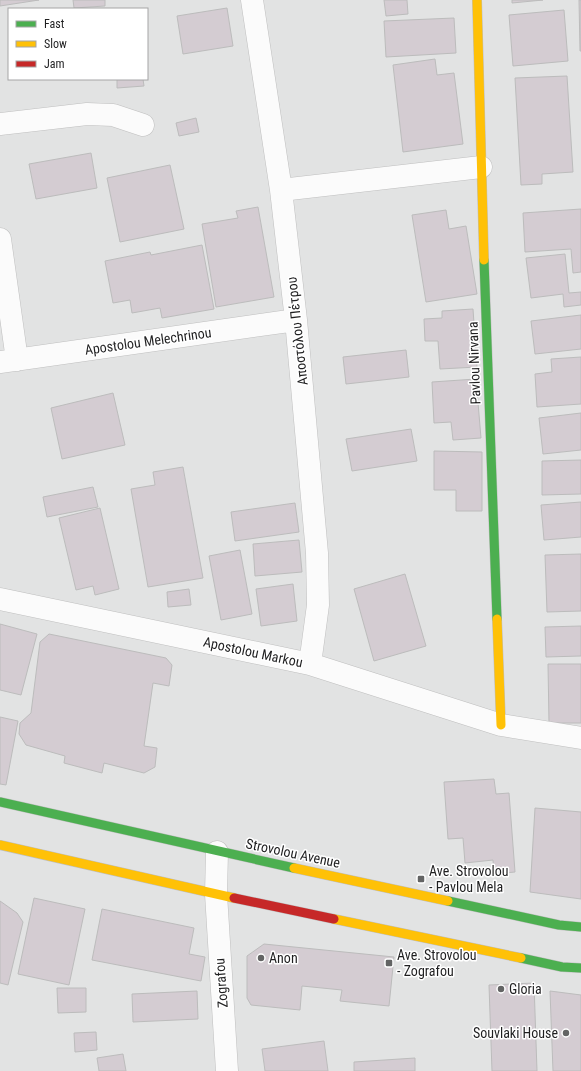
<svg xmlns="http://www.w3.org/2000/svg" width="581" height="1071" font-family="'Roboto Condensed',sans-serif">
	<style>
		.building { fill: #d4ccd2; stroke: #bcbcbc }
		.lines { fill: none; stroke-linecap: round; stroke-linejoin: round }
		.street-casing { stroke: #bfbfbf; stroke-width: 23 }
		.fast-casing { stroke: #bfbfbf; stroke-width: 10 }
		.slow-casing { stroke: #bfbfbf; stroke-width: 10 }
		.jam-casing { stroke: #bfbfbf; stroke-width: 10 }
		.street { stroke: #fbfbfb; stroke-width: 22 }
		.fast { stroke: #4caf50; stroke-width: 9 }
		.slow { stroke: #ffc107; stroke-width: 9 }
		.jam { stroke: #c62828; stroke-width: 9 }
		.poi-dot { fill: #636464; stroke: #fff; stroke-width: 1.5 }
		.labels { text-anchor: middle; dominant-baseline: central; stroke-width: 3; stroke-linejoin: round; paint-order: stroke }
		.street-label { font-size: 14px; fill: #1f1f20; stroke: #fff }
		.poi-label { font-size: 14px; fill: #1f1f20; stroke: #fff; text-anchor: start }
	</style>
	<rect width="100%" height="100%" fill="#e2e3e3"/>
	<!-- building -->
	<path class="building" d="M0 0H39L0 6Z
		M73 0H105V6L74 8Z
		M384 0H407L408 14 386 16Z
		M512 0H543L512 3Z
		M579 0H581V51H580Z
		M227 8 233 46 183 54 177 16Z
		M564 10 568 61 513 66 509 15Z
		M454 18 456 53 386 57 384 21Z
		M435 59 437 75 454 73 463 144 403 152 393 65Z
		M567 76 573 172 542 174V184L521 185 515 78Z
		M117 79H143L144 86 117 88Z
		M196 118 199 132 179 136 176 123Z
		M91 153 97 188 36 199 29 164Z
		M170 165 184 229 120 242 107 178Z
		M258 207 274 297 216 307 202 224 238 218 236 211Z
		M581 209V272L573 273 571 249 525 252 523 213Z
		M446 210 449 229 466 226 477 294 426 302 412 215Z
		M202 245 214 309 162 318 160 308 132 313 130 300 113 303 105 261 150 252 151 255Z
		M565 254 569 293 581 292V305L564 307 563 294 531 298 526 258Z
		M473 309 477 367 440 369 438 341H425L424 319 442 318V311Z
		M581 315V349L535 354 531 321Z
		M406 350 409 377 346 384 343 357Z
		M581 357V404L537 407 535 374 552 372 551 359Z
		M476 379 481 438 453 440 451 422 434 423 432 382Z
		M113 393 125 445 62 459 51 408Z
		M581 413V450L543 454 539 418Z
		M411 429 417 461 352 471 346 439Z
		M434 451 482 452V511H456V490H434Z
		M581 460V494L542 495V461Z
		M183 467 203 578 148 587 131 489 155 485 153 472Z
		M93 487 98 507 47 517 43 497Z
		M581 502V537L544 540 541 505Z
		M295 503 299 532 235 541 231 512Z
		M100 508 119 589 95 595 93 586 76 590 59 518Z
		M299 540 302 572 255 576 253 544Z
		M240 550 252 614 221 620 209 556Z
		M581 554V611L547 612 545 555Z
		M405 574 426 646 374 661 354 589Z
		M293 584 297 621 261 626 256 589Z
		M189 589 191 605 168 607 167 592Z
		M0 624 37 634 21 695 0 690Z
		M581 626V656L546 657 545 627Z
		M49 634 166 658 172 665 169 686 153 683 144 746 157 748 155 767 144 773 104 763 102 773 64 763 65 756 26 745 19 734 20 723 31 713 40 642Z
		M548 664H581V723H549Z
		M0 717 18 721 6 785 0 784Z
		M494 779 496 794 509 793 515 872 494 874 493 860 465 863 463 838 448 839 444 782Z
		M535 808 581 812V899L530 892Z
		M34 898 85 909 69 985 18 974Z
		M0 901 17 913 23 922 8 985 0 983Z
		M102 909 194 928 189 954 205 957 201 981 92 960Z
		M264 944 394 957 389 1006 340 1001 342 990 302 986 300 1010 251 1005 247 998V956Z
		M534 983 537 1071H492L489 985Z
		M57 988H86V1012L58 1013Z
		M197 991 198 1019 133 1022 132 994Z
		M550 991 581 995V1071H553Z
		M96 1032 97 1050 75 1052 74 1033Z
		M324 1041 328 1071H265L262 1049Z
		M123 1054 126 1071H99L97 1058Z
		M415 1058V1071H354V1062Z"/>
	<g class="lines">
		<defs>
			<path id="street" d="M252 0 281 190 296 320 317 553 318 605 310 664
				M0 124 87 114 113 115 143 125
				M281 190 481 167
				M0 239 17 360
				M0 362 296 320
				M0 599 310 664 501 725 581 738
				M217 852 216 894 227 1071"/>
			<path id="fast" d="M484 260 497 619
				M0 802 294 868
				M448 901 559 925 581 927
				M521 958 562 967 581 968"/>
			<path id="slow" d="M477 0 484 260
				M497 619 501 725
				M0 845 234 898
				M294 868 448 901
				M334 919 521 958"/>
			<path id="jam" d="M234 898 334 919"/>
		</defs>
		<!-- street casing -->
		<use href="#street" class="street-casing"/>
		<!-- fast casing -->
		<use href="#fast" class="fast-casing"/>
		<!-- slow casing -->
		<use href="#slow" class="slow-casing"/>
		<!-- jam casing -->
		<use href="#jam" class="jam-casing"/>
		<!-- street -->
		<use href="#street" class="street"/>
		<!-- fast -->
		<use href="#fast" class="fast"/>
		<!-- slow -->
		<use href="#slow" class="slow"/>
		<!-- jam -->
		<use href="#jam" class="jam"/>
	</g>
	<!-- markers -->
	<g class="poi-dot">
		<rect x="417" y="875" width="8" height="8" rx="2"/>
		<circle cx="261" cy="958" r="4"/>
		<rect x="385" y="959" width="8" height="8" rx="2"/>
		<circle cx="501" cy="989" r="4"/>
		<circle cx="566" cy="1033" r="4"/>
	</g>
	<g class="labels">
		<!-- street labels -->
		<g class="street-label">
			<text transform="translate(297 331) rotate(-96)">Αποστόλου Πέτρου</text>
			<text transform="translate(148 341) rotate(-8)">Apostolou Melechrinou</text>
			<text transform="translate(474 363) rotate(-92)">Pavlou Nirvana</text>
			<text transform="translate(253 652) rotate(12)">Apostolou Markou</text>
			<text transform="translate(293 853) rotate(12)">Strovolou Avenue</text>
			<text transform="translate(221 983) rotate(-94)">Zografou</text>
		</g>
		<!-- poi labels -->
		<g class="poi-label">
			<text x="429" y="871">Ave. Strovolou<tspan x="429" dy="16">- Pavlou Mela</tspan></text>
			<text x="397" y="955">Ave. Strovolou<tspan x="397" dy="16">- Zografou</tspan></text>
			<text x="269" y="958">Anon</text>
			<text x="509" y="989">Gloria</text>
			<text x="558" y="1033" text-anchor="end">Souvlaki House</text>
		</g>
	</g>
	<!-- legend -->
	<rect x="8" y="8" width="140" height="72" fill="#ffffff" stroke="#a5a5a6"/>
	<rect x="16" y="21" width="20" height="6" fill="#4caf50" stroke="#a5a5a6"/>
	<text x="44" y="28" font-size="12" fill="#1f1f20">Fast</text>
	<rect x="16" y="41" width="20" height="6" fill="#ffc107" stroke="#a5a5a6"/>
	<text x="44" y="48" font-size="12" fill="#1f1f20">Slow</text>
	<rect x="16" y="61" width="20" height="6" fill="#c62828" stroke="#a5a5a6"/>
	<text x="44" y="68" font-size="12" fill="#1f1f20">Jam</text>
</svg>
